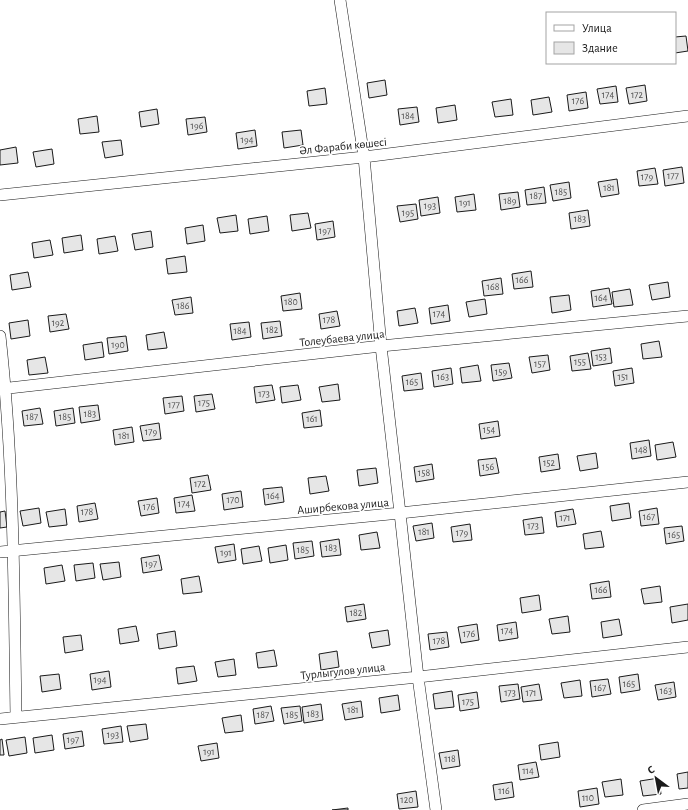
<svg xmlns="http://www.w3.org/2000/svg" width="688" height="810" font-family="'Alegreya Sans',sans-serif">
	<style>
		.building { fill: #e6e6e6; stroke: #1a1a1a }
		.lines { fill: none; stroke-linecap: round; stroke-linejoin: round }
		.minor-casing { stroke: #1a1a1a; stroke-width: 12 }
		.minor { stroke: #fff; stroke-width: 11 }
		.labels { text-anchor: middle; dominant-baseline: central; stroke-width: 3; stroke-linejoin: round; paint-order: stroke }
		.number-label { font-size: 10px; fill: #4d4d4d }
		.street-label { font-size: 12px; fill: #1a1a1a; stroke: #fff }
	</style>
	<rect width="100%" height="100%" fill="#fff"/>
	<!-- building -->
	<path class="building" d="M686 36 688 51 675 53V37Z
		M385 80 387 95 369 98 367 83Z
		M645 85 647 101 629 104 626 88Z
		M616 86 618 102 600 104 597 89Z
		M325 88 327 104 309 106 307 91Z
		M586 92 588 108 569 111 567 95Z
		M549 97 552 112 533 115 531 100Z
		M511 99 513 115 495 117 492 102Z
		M455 105 457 120 438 123 436 108Z
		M417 107 419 122 400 125 398 109Z
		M157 109 159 124 141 127 139 112Z
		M97 116 99 132 80 134 78 119Z
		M205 117 207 132 188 135 186 119Z
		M255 130 257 146 238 149 236 133Z
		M301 130 303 145 284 148 282 132Z
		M121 140 123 155 105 158 102 142Z
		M16 147 18 163 0 165V150Z
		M52 149 54 164 36 167 33 152Z
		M682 167 684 183 665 186 663 170Z
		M655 168 658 184 639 186 637 171Z
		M617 179 619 194 601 197 598 182Z
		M569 182 571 198 553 201 550 185Z
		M544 187 546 203 527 205 525 190Z
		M518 192 520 207 501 210 499 194Z
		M474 194 476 210 457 212 455 197Z
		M438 197 440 213 421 216 419 200Z
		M416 204 418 219 400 222 397 206Z
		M588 210 590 226 571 229 569 213Z
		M308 213 311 228 292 231 290 215Z
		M236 215 238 231 220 233 217 218Z
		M267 216 269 231 250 234 248 219Z
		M333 221 335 237 317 240 315 224Z
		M203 225 205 241 187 244 185 228Z
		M151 231 153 247 135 250 132 234Z
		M81 235 83 250 64 253 62 238Z
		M115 236 118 251 99 254 97 239Z
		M50 240 53 255 34 258 32 243Z
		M185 256 187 272 168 274 166 259Z
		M531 271 533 287 514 289 512 274Z
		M28 272 31 287 12 290 10 275Z
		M501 278 503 294 484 296 482 281Z
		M668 282 670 297 652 300 649 285Z
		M609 288 612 304 593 307 591 291Z
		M630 289 633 305 614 307 612 292Z
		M300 293 302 309 283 311 281 296Z
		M569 295 571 310 552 313 550 297Z
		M191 297 193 313 175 315 172 300Z
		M485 299 487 314 469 317 466 302Z
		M448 305 450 321 431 324 429 308Z
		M415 308 418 323 399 326 397 311Z
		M337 311 340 326 321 329 319 314Z
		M66 314 69 329 50 332 48 316Z
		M28 320 30 336 11 339 9 323Z
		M280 321 282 336 263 339 261 323Z
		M249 322 251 337 232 340 230 324Z
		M164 332 167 348 148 350 146 335Z
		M126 336 128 351 109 354 107 338Z
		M659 341 662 357 643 359 641 344Z
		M102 342 104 357 85 360 83 345Z
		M610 348 612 363 593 366 591 351Z
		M588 353 591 369 572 371 570 356Z
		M548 355 550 370 532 373 529 357Z
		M45 357 48 373 29 375 27 360Z
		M509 363 512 378 493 381 491 365Z
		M478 365 481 381 462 383 460 368Z
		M451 368 453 384 434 387 432 371Z
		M632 368 634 383 615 386 613 371Z
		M421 373 423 389 404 391 402 376Z
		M338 384 340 400 322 402 319 387Z
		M272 385 275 400 256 403 254 387Z
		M298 385 301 400 282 403 280 387Z
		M212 394 215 409 196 412 194 396Z
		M182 396 184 411 165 414 163 398Z
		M98 405 100 420 81 423 79 407Z
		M40 408 43 424 24 426 22 411Z
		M73 408 75 423 56 426 54 411Z
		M320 410 322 426 304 428 302 413Z
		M498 421 500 436 481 439 479 424Z
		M159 423 161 439 143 441 140 426Z
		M132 427 134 442 115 445 113 430Z
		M649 440 651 456 632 459 630 443Z
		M673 442 676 457 657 460 655 445Z
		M596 453 598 468 580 471 577 456Z
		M558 454 560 469 541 472 539 457Z
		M496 458 499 473 480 476 478 460Z
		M432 464 434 479 416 482 414 467Z
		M376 468 378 483 359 486 357 470Z
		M208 475 211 490 192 493 190 478Z
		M326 476 329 491 310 494 308 478Z
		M282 487 284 502 265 505 263 489Z
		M241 491 243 507 224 510 222 494Z
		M192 495 195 511 176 513 174 498Z
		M157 498 159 513 141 516 138 501Z
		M95 503 98 519 79 522 77 506Z
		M629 503 631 518 612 521 610 506Z
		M39 508 41 523 23 526 20 511Z
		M657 508 659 524 641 526 639 511Z
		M65 509 67 525 49 527 46 512Z
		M573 509 576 524 557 527 555 512Z
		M5 511 7 527 0 528V512Z
		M542 517 544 533 525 535 523 520Z
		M432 523 434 538 416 541 413 526Z
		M470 524 472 540 453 542 451 527Z
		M682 526 684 541 666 544 664 528Z
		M601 531 604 547 585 549 583 534Z
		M377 532 380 548 361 550 359 535Z
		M339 539 341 555 322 557 320 542Z
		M312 541 314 556 295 559 293 543Z
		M234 544 236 560 218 563 215 547Z
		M286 545 288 560 270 563 268 548Z
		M259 546 262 561 243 564 241 549Z
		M159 555 162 570 143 573 141 558Z
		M119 562 121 577 103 580 100 564Z
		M93 563 95 578 76 581 74 565Z
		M62 565 65 581 46 584 44 568Z
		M199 576 202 592 183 594 181 579Z
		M609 581 611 597 592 599 590 584Z
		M660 586 662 602 644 604 641 589Z
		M539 595 541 610 522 613 520 598Z
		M364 604 366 619 347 622 345 607Z
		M688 604V620L672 623 670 607Z
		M568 616 570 632 552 634 549 619Z
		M619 619 622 635 603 638 601 622Z
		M516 622 518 638 499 641 497 625Z
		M477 624 479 640 461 643 458 627Z
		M136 626 139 641 120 644 118 629Z
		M388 630 390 645 372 648 369 633Z
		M175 631 177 646 159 649 157 634Z
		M447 632 449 647 430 650 428 634Z
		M81 635 83 650 65 653 63 637Z
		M274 650 277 666 258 668 256 653Z
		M337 651 339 667 321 670 319 654Z
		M234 659 236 675 218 677 215 662Z
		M194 666 197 681 178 684 176 668Z
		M109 671 111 687 92 690 90 674Z
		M59 674 61 689 42 692 40 676Z
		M638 674 640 690 621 693 619 677Z
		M608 679 611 694 592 697 590 681Z
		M580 680 582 696 564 698 561 683Z
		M674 682 676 697 658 700 655 685Z
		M518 684 520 699 501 702 499 686Z
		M539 684 542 700 523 702 521 687Z
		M452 691 454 707 435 709 433 694Z
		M477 692 479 708 460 711 458 695Z
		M398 695 400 710 381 713 379 698Z
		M361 701 363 717 345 720 342 704Z
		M321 704 323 720 304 723 302 707Z
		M271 706 274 721 255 724 253 709Z
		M300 706 302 721 284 724 281 708Z
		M241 715 243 731 225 733 222 718Z
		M146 724 148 739 130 742 127 726Z
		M121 726 123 742 104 744 102 729Z
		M82 731 84 746 65 749 63 734Z
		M52 735 54 750 35 753 33 738Z
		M25 737 27 753 9 756 6 740Z
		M2 739 4 755H0V740Z
		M558 742 560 757 541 760 539 745Z
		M217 743 219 758 201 761 198 746Z
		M458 750 460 766 442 769 439 753Z
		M536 762 539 777 520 780 518 765Z
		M688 772V788L679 789 677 774Z
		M659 778 661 794 643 796 640 781Z
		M621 779 623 795 605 797 602 782Z
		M512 782 514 797 495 800 493 785Z
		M597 788 599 804 580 807 578 791Z
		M416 791 418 807 399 809 397 794Z
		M348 808V810H332Z"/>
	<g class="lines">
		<defs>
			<path id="minor" d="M340 0 364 157 381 346 400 513 418 677 436 810
				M0 195 364 157 688 116
				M0 336C14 462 14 590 16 717
				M0 389 381 346 688 316
				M0 552 400 513 688 482
				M0 719 418 677 688 647
				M643 810 688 804"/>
		</defs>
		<!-- minor casing -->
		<use href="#minor" class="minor-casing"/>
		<!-- minor -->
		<use href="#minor" class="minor"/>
	</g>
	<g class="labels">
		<!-- number labels -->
		<g class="number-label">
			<text x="608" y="95">174</text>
			<text x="637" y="95">172</text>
			<text x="578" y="101">176</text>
			<text x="408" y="116">184</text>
			<text x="197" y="126">196</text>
			<text x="247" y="140">194</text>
			<text x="673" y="176">177</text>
			<text x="647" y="177">179</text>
			<text x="609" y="188">181</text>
			<text x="561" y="192">185</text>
			<text x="536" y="196">187</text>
			<text x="510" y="201">189</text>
			<text x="465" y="203">191</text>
			<text x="430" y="206">193</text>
			<text x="408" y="213">195</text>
			<text x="580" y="219">183</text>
			<text x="325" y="231">197</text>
			<text x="522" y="280">166</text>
			<text x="493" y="287">168</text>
			<text x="601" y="298">164</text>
			<text x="291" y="302">180</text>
			<text x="183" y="306">186</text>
			<text x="439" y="314">174</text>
			<text x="329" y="320">178</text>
			<text x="58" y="323">192</text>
			<text x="272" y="330">182</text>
			<text x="240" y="331">184</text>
			<text x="118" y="345">190</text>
			<text x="601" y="357">153</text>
			<text x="580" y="362">155</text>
			<text x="540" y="364">157</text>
			<text x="501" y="372">159</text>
			<text x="443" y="377">163</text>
			<text x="623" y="377">151</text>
			<text x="412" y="382">165</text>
			<text x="264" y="394">173</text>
			<text x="204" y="403">175</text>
			<text x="174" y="405">177</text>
			<text x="90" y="414">183</text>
			<text x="32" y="417">187</text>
			<text x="65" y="417">185</text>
			<text x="312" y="419">161</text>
			<text x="489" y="430">154</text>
			<text x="151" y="432">179</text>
			<text x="124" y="436">181</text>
			<text x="641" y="450">148</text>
			<text x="549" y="463">152</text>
			<text x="488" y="467">156</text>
			<text x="424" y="473">158</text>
			<text x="200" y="484">172</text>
			<text x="273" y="496">164</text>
			<text x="233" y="500">170</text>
			<text x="184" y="504">174</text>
			<text x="149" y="507">176</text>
			<text x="87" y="512">178</text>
			<text x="649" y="517">167</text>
			<text x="565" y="518">171</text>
			<text x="533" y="526">173</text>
			<text x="424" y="532">181</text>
			<text x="462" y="533">179</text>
			<text x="674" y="535">165</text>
			<text x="331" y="548">183</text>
			<text x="303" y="550">185</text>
			<text x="226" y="553">191</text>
			<text x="151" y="564">197</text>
			<text x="601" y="590">166</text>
			<text x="356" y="613">182</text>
			<text x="507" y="631">174</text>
			<text x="469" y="634">176</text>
			<text x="439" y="641">178</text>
			<text x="100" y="680">194</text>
			<text x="629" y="684">165</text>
			<text x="600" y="688">167</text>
			<text x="666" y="691">163</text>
			<text x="510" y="693">173</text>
			<text x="531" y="693">171</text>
			<text x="468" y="702">175</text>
			<text x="353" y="710">181</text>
			<text x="313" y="714">183</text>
			<text x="263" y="715">187</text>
			<text x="292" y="715">185</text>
			<text x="113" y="735">193</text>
			<text x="73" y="740">197</text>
			<text x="209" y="752">191</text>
			<text x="450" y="759">118</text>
			<text x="528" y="771">114</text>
			<text x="504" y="791">116</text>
			<text x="588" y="798">110</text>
			<text x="407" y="800">120</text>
		</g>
		<!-- street labels -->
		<g class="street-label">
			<text transform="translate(343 146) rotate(-6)">Әл Фараби көшесі</text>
			<text transform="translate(342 338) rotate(-6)">Толеубаева улица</text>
			<text transform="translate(343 506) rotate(-5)">Аширбекова улица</text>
			<text transform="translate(343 671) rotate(-6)">Турлыгулов улица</text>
		</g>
	</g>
	<!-- legend -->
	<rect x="546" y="12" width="130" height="52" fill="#ffffff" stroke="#a3a3a3"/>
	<rect x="554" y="25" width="20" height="6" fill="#ffffff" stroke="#a3a3a3"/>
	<text x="582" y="32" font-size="12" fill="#1a1a1a">Улица</text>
	<rect x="554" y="42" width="20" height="12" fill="#e6e6e6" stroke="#a3a3a3"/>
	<text x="582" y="52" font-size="12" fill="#1a1a1a">Здание</text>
	<!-- north arrow -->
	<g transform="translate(656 778) rotate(328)" stroke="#ffffff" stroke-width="3" paint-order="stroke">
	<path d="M0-3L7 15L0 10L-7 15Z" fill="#1a1a1a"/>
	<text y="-6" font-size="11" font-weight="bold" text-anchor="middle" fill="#1a1a1a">С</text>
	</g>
</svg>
